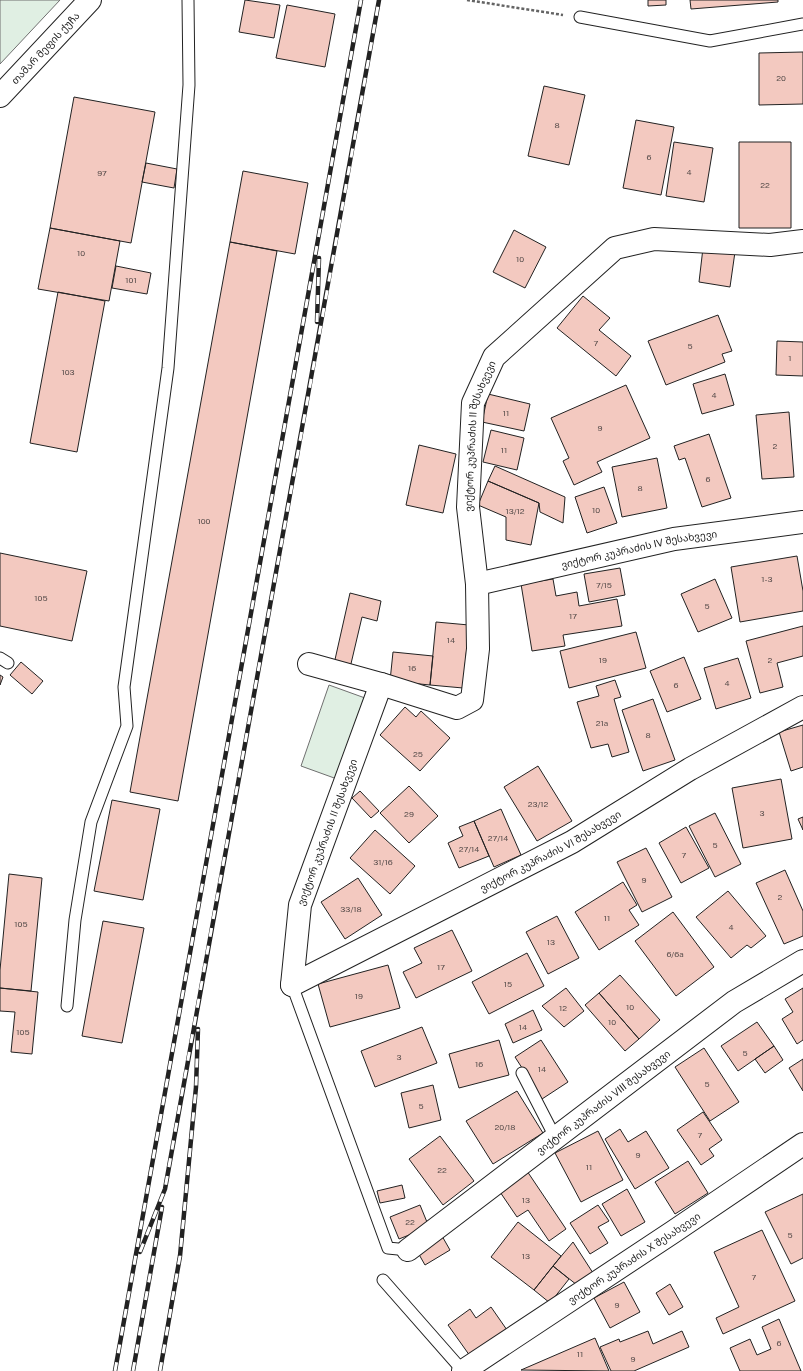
<svg xmlns="http://www.w3.org/2000/svg" width="803" height="1371" font-family="'Public Sans','Noto Sans Georgian',sans-serif">
	<style>
		.green { fill: #e0efe3; stroke: #6f6f6f }
		.building { fill: #f3c9c0; stroke: #222 }
		.lines { fill: none; stroke-linecap: round; stroke-linejoin: round }
		.lane-casing { stroke: #222; stroke-width: 13 }
		.street-casing { stroke: #222; stroke-width: 24 }
		.path { stroke: #646464; stroke-width: 2.5; stroke-dasharray: 3 2; stroke-linecap: butt }
		.lane { stroke: #fff; stroke-width: 11 }
		.street { stroke: #fff; stroke-width: 22 }
		.rail-casing { stroke: #222; stroke-width: 4.5 }
		.rail { stroke: #fff; stroke-width: 3; stroke-dasharray: 9; stroke-linecap: butt }
		.labels { text-anchor: middle; dominant-baseline: central; stroke-width: 3; stroke-linejoin: round; paint-order: stroke }
		.number-label { font-size: 8px; fill: #564c4a }
		.street-label { font-size: 10px; fill: #222; stroke: #fff }
	</style>
	<rect width="100%" height="100%" fill="#fff"/>
	<!-- green -->
	<path class="green" d="M0 0H60L0 64Z
		M329 685 365 698 337 779 301 766Z"/>
	<!-- building -->
	<path class="building" d="M245 0 280 5 274 38 239 32Z
		M648 0H666V5L648 6Z
		M690 0H778V2L691 9Z
		M287 5 335 14 325 67 276 58Z
		M803 52V104L759 105V53Z
		M544 86 585 95 569 165 528 156Z
		M74 97 155 112 131 243 50 228Z
		M636 120 674 127 661 195 623 188Z
		M674 142 713 148 704 202 666 196Z
		M739 142H791V228H739Z
		M146 163 177 169 174 188 142 182Z
		M243 171 308 183 295 254 230 242Z
		M50 228 120 241 109 301 38 289Z
		M514 230 546 247 525 288 493 272Z
		M230 242 277 251 178 801 130 792Z
		M703 248 735 252 730 287 699 282Z
		M116 266 151 273 147 294 112 288Z
		M58 292 105 301 77 452 30 443Z
		M583 296 610 318 599 330 631 356 616 376 557 328Z
		M718 315 732 351 722 354 725 362 666 385 648 341Z
		M777 341 803 342V376L776 375Z
		M725 374 734 405 702 414 693 384Z
		M626 385 650 438 597 462 602 472 574 485 563 461 569 458 551 418Z
		M488 394 530 404 524 431 482 422Z
		M789 412 794 477 762 479 756 415Z
		M491 430 524 438 517 470 483 462Z
		M709 434 731 498 702 507 685 458 679 460 674 446Z
		M419 445 456 454 443 513 406 505Z
		M657 458 667 508 622 517 612 467Z
		M495 466 565 497 563 523 540 512 539 503 488 481Z
		M488 481 539 503 531 545 506 540V517L478 505Z
		M604 487 617 523 587 533 575 497Z
		M0 553 87 571 72 641 0 626Z
		M797 556 803 591V611L740 622 731 567Z
		M620 568 625 595 589 602 584 574Z
		M553 579 556 596 577 592 579 606 617 599 622 626 563 635 565 646 532 651 521 584Z
		M715 579 732 618 698 632 681 594Z
		M350 593 381 601 377 621 362 617 350 668 334 664Z
		M436 622 469 625 463 688 430 685Z
		M803 626V656L777 663 783 687 760 693 746 641Z
		M636 632 646 668 569 688 560 651Z
		M393 652 433 656 430 685 390 681Z
		M684 657 701 699 667 712 650 671Z
		M738 658 751 698 716 709 704 668Z
		M21 662 43 681 32 694 10 675Z
		M0 675 3 677 0 685Z
		M615 680 621 697 614 699 629 752 612 757 608 744 591 748 577 702 599 696 596 686Z
		M653 699 675 760 643 771 622 710Z
		M405 707 416 717 421 711 450 738 420 771 380 735Z
		M803 725V767L791 771 779 732Z
		M538 766 572 821 537 841 504 787Z
		M781 779 792 839 743 848 732 788Z
		M409 786 438 816 409 843 380 813Z
		M360 791 379 811 371 818 352 798Z
		M112 800 160 809 143 900 94 891Z
		M501 809 521 855 494 867 474 821Z
		M715 813 741 864 715 877 689 826Z
		M803 817V830L798 819Z
		M474 821 489 856 459 868 448 843 463 836 459 827Z
		M686 827 709 868 681 883 659 843Z
		M375 830 415 866 390 894 350 858Z
		M646 848 672 897 642 912 617 862Z
		M785 870 803 911V936L784 944 756 883Z
		M9 874 42 878 31 991 0 988V970Z
		M358 878 382 915 345 939 321 902Z
		M623 882 637 905 629 910 639 925 599 950 575 912Z
		M728 891 766 936 751 948 747 945 731 958 696 917Z
		M673 912 714 967 676 996 635 941Z
		M557 916 579 958 548 974 526 932Z
		M103 921 144 928 122 1043 82 1036Z
		M452 930 472 971 416 998 403 972 422 963 414 948Z
		M527 953 544 986 489 1014 472 982Z
		M388 965 400 1008 330 1027 318 984Z
		M620 975 660 1020 639 1039 599 993Z
		M0 988 38 992 32 1054 11 1052 15 1012 0 1011Z
		M566 988 584 1011 564 1027 542 1006Z
		M803 988V1040L797 1044 782 1019 793 1012 785 999Z
		M599 993 639 1039 625 1051 585 1005Z
		M533 1010 542 1030 513 1043 505 1024Z
		M757 1022 774 1046 738 1071 721 1046Z
		M422 1027 437 1063 375 1087 361 1051Z
		M499 1040 509 1075 459 1088 449 1054Z
		M541 1040 568 1082 542 1099 515 1057Z
		M774 1046 783 1060 765 1073 755 1059Z
		M704 1048 739 1102 710 1121 675 1067Z
		M803 1059V1091L789 1068Z
		M433 1085 441 1120 409 1128 401 1093Z
		M517 1091 543 1133 493 1164 466 1121Z
		M703 1112 722 1140 709 1149 714 1156 701 1165 677 1130Z
		M620 1129 628 1142 646 1131 669 1168 635 1189 605 1139Z
		M598 1131 623 1180 581 1202 555 1153Z
		M440 1136 474 1181 443 1205 409 1159Z
		M688 1161 708 1193 675 1214 655 1182Z
		M527 1171 566 1229 549 1241 528 1210 517 1217 498 1189Z
		M402 1185 405 1198 380 1203 377 1191Z
		M627 1189 645 1222 621 1236 602 1204Z
		M803 1194V1258L791 1264 765 1212Z
		M420 1205 429 1227 399 1239 390 1217Z
		M598 1205 609 1221 598 1227 608 1243 590 1254 570 1223Z
		M518 1222 561 1256 534 1290 491 1257Z
		M762 1230 795 1301 723 1334 716 1318 739 1307 714 1252Z
		M442 1236 450 1250 425 1265 417 1251Z
		M573 1242 593 1273 577 1285 553 1266Z
		M553 1266 569 1279 550 1303 534 1290Z
		M624 1282 640 1312 610 1328 594 1298Z
		M670 1284 683 1307 669 1315 656 1293Z
		M491 1307 507 1330 470 1356 448 1325 470 1309 476 1318Z
		M779 1319 801 1371H740L730 1348 750 1339 757 1355 771 1349 762 1327Z
		M648 1331 653 1344 682 1331 689 1347 634 1371H611L600 1347 619 1339 620 1342Z
		M595 1338 609 1371 521 1370Z"/>
	<g class="lines">
		<defs>
			<path id="lane" d="M580 17 710 41 803 24
				M0 658 8 663
				M292 985 388 1248 408 1250
				M67 1006 75 920 91 822 127 726 124 687 168 368 189 85 188 0
				M522 1073 555 1137
				M383 1280 463 1371"/>
			<g id="street">
				<path id="s1" d="M0 96 90 0"/>
				<path id="s2" d="M477 584 674 539 803 522"/>
				<path id="s3" d="M309 664 381 684 457 708 472 700 478 649 477 584 468 507 473 403 494 357 615 248 654 239 770 245 803 241"/>
				<path id="s4" d="M292 985 572 842 690 769 803 707"/>
				<path id="s5" d="M292 985 300 905 381 684"/>
				<path id="s6" d="M408 1250 734 1002 803 961"/>
				<path id="s7" d="M463 1371 673 1232 803 1144"/>
			</g>
		</defs>
		<!-- lane casing -->
		<use href="#lane" class="lane-casing"/>
		<!-- street casing -->
		<use href="#street" class="street-casing"/>
		<!-- path -->
		<path class="path" d="M467 0 563 15"/>
		<!-- lane -->
		<use href="#lane" class="lane"/>
		<!-- street -->
		<use href="#street" class="street"/>
		<defs>
			<path id="rail" d="M317 322 319 258
				M140 1252 165 1189C235 793 309 397 379 0
				M115 1371 361 0
				M133 1371 162 1207
				M160 1371 180 1256 196 1087 198 1029"/>
		</defs>
		<!-- rail casing -->
		<use href="#rail" class="rail-casing"/>
		<!-- rail -->
		<use href="#rail" class="rail"/>
	</g>
	<g class="labels">
		<!-- number labels -->
		<g class="number-label">
			<text x="781" y="78">20</text>
			<text x="557" y="125">8</text>
			<text x="649" y="157">6</text>
			<text x="689" y="172">4</text>
			<text x="102" y="173">97</text>
			<text x="765" y="185">22</text>
			<text x="81" y="253">10</text>
			<text x="520" y="259">10</text>
			<text x="131" y="280">101</text>
			<text x="596" y="343">7</text>
			<text x="690" y="346">5</text>
			<text x="790" y="358">1</text>
			<text x="68" y="372">103</text>
			<text x="714" y="395">4</text>
			<text x="506" y="413">11</text>
			<text x="600" y="428">9</text>
			<text x="775" y="446">2</text>
			<text x="504" y="450">11</text>
			<text x="708" y="479">6</text>
			<text x="640" y="488">8</text>
			<text x="596" y="510">10</text>
			<text x="515" y="511">13/12</text>
			<text x="204" y="521">100</text>
			<text x="767" y="579">1-3</text>
			<text x="604" y="585">7/15</text>
			<text x="41" y="598">105</text>
			<text x="707" y="606">5</text>
			<text x="573" y="616">17</text>
			<text x="451" y="640">14</text>
			<text x="603" y="660">19</text>
			<text x="770" y="660">2</text>
			<text x="412" y="668">16</text>
			<text x="727" y="683">4</text>
			<text x="676" y="685">6</text>
			<text x="602" y="723">21a</text>
			<text x="648" y="735">8</text>
			<text x="418" y="754">25</text>
			<text x="538" y="804">23/12</text>
			<text x="762" y="813">3</text>
			<text x="409" y="814">29</text>
			<text x="498" y="838">27/14</text>
			<text x="715" y="845">5</text>
			<text x="469" y="849">27/14</text>
			<text x="684" y="855">7</text>
			<text x="383" y="862">31/16</text>
			<text x="644" y="880">9</text>
			<text x="780" y="897">2</text>
			<text x="351" y="909">33/18</text>
			<text x="607" y="918">11</text>
			<text x="21" y="924">105</text>
			<text x="731" y="927">4</text>
			<text x="551" y="942">13</text>
			<text x="675" y="954">6/6a</text>
			<text x="441" y="967">17</text>
			<text x="508" y="984">15</text>
			<text x="359" y="996">19</text>
			<text x="630" y="1007">10</text>
			<text x="563" y="1008">12</text>
			<text x="612" y="1022">10</text>
			<text x="523" y="1027">14</text>
			<text x="23" y="1032">105</text>
			<text x="745" y="1053">5</text>
			<text x="399" y="1057">3</text>
			<text x="479" y="1064">16</text>
			<text x="542" y="1069">14</text>
			<text x="707" y="1084">5</text>
			<text x="421" y="1106">5</text>
			<text x="505" y="1127">20/18</text>
			<text x="700" y="1135">7</text>
			<text x="638" y="1155">9</text>
			<text x="589" y="1167">11</text>
			<text x="442" y="1170">22</text>
			<text x="526" y="1200">13</text>
			<text x="410" y="1222">22</text>
			<text x="790" y="1235">5</text>
			<text x="526" y="1256">13</text>
			<text x="754" y="1277">7</text>
			<text x="617" y="1305">9</text>
			<text x="779" y="1343">6</text>
			<text x="580" y="1354">11</text>
			<text x="633" y="1359">9</text>
		</g>
		<!-- street labels -->
		<g class="street-label">
			<text stroke="none"><textPath href="#s1" startOffset="66">თამარ მეფის ქუჩა</textPath></text>
			<text stroke="none"><textPath href="#s3" startOffset="438">ვიქტორ კუპრაძის II შესახვევი</textPath></text>
			<text stroke="none"><textPath href="#s2" startOffset="166">ვიქტორ კუპრაძის IV შესახვევი</textPath></text>
			<text stroke="none"><textPath href="#s5" startOffset="158">ვიქტორ კუპრაძის II შესახვევი</textPath></text>
			<text stroke="none"><textPath href="#s4" startOffset="291">ვიქტორ კუპრაძის VI შესახვევი</textPath></text>
			<text stroke="none"><textPath href="#s6" startOffset="245">ვიქტორ კუპრაძის VIII შესახვევი</textPath></text>
			<text stroke="none"><textPath href="#s7" startOffset="205">ვიქტორ კუპრაძის X შესახვევი</textPath></text>
		</g>
	</g>
</svg>
